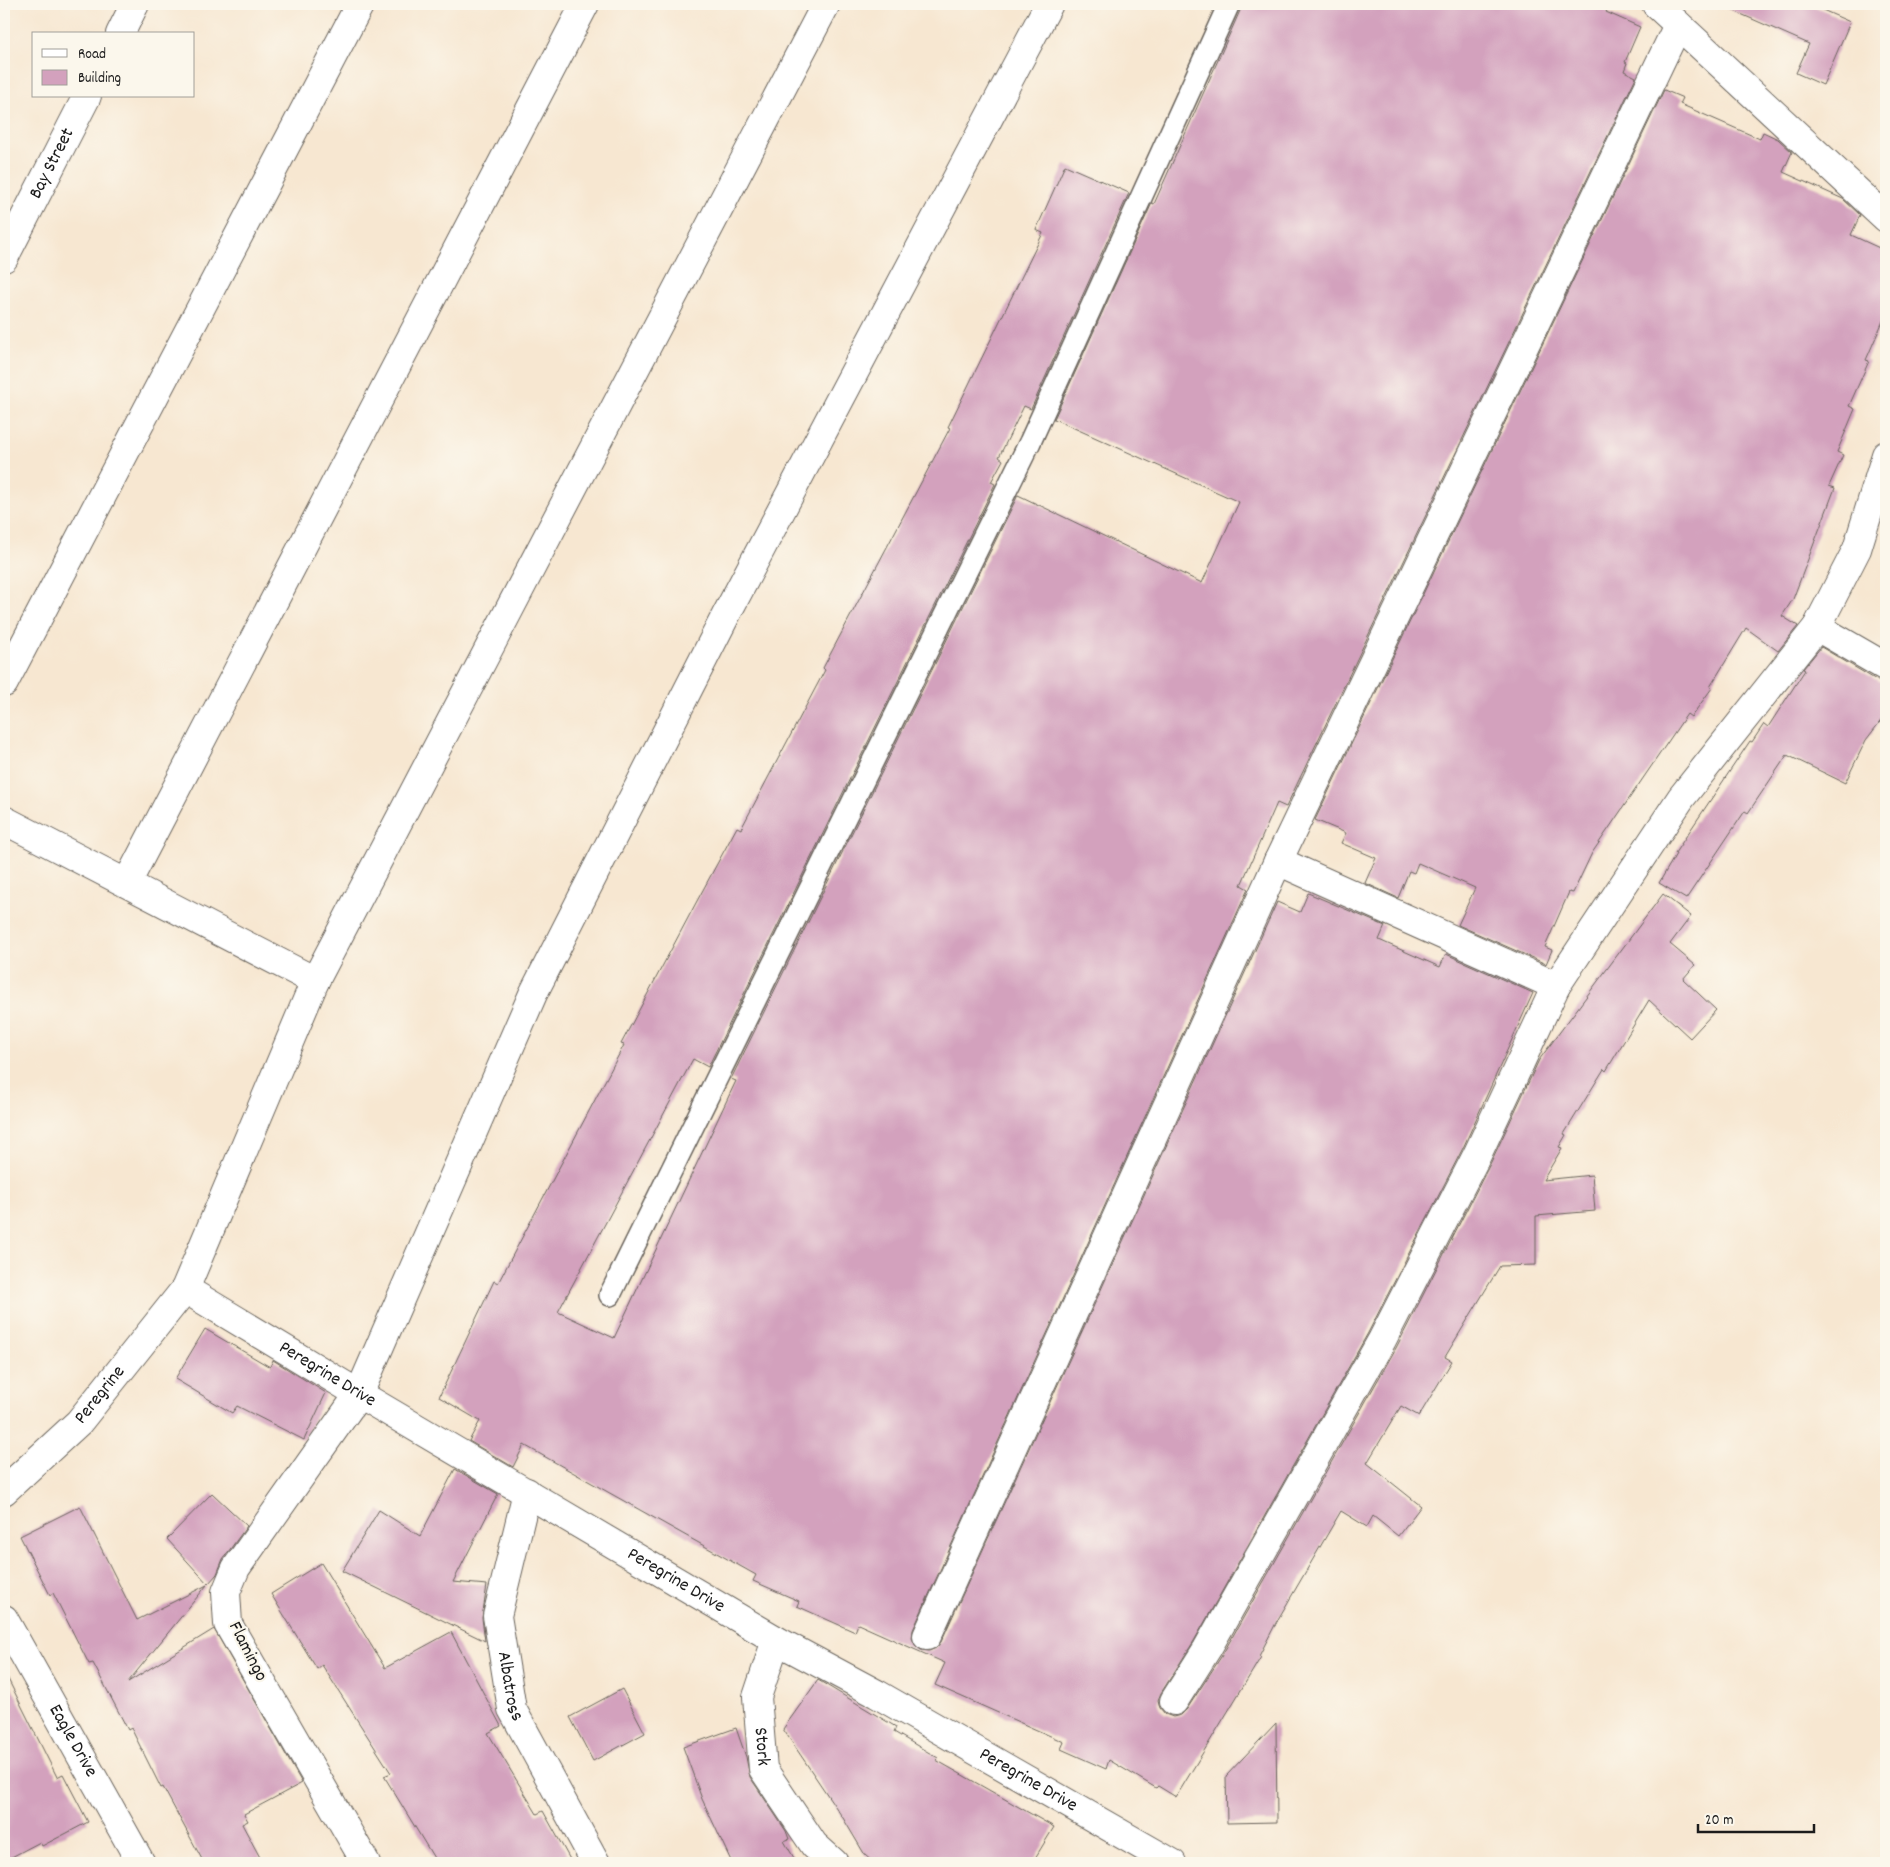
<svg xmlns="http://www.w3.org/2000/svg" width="1890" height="1867" font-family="Dekko,sans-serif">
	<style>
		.building { fill: #d3a1bd }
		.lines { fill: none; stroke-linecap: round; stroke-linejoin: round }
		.lane-casing { stroke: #69635b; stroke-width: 24 }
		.street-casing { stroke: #69635b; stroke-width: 30 }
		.lane { stroke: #fff; stroke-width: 21 }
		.street { stroke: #fff; stroke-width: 28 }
		.labels { text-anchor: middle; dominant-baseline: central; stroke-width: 4.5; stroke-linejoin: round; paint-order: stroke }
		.street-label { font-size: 19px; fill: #1c1c1c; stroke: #fbf7ec }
	</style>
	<rect width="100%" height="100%" fill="#fbf7ec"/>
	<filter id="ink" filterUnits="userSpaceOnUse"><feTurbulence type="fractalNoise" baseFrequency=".02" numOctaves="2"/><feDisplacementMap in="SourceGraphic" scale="10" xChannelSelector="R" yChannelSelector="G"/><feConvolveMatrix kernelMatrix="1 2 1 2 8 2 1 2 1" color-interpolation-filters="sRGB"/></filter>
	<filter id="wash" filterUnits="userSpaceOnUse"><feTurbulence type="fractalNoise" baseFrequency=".0096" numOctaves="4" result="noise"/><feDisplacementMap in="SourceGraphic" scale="20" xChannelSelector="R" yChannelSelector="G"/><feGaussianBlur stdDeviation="1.12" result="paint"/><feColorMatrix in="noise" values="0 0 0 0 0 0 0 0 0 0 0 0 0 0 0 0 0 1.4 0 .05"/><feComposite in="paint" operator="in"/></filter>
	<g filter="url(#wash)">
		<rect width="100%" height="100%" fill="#f7e7d1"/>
		<g id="blocks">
			<!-- building -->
			<path class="building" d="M1243 4H1610L1606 12 1640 27 1625 62 1627 63 1624 71 1636 77 1286 807 1277 803 1241 885 1248 889 913 1630 912 1638 915 1645 921 1650 929 1651 936 1648 941 1642 1277 902 1300 912 1308 893 1385 926 1379 940 1440 967 1446 954 1533 993 1463 1148 1368 1333 1194 1641 1161 1693 1158 1700 1160 1708 1165 1714 1173 1717 1181 1715 1187 1709 1221 1657 1396 1348 1491 1162 1539 1060 1663 894 1691 916 1670 944 1695 965 1683 979 1716 1010 1690 1038 1649 1000 1606 1071 1604 1069 1564 1134 1566 1135 1559 1147 1562 1148 1543 1180 1592 1175 1595 1211 1536 1216V1265L1500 1266 1445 1357 1452 1361 1419 1416 1401 1406 1367 1463 1421 1506 1398 1536 1373 1516 1367 1527 1341 1511 1277 1621 1259 1656 1261 1657 1176 1797 1158 1786 1156 1788 1109 1760 1106 1769 1061 1749 1064 1742 935 1685 945 1663 858 1624 855 1632 797 1606 799 1601 753 1581 756 1575 524 1445 513 1467 469 1441 480 1421 439 1397 494 1281 498 1283 624 1045 621 1044 697 901 737 827 741 829 825 670 823 668 950 428 948 427 1043 233 1036 230 1065 165 1129 193 1031 409 1024 406 999 457 1003 460 991 482 995 484 708 1067 693 1059 558 1312 614 1338 736 1081 731 1079 1018 495 1202 583 1239 502 1054 419 1152 203 1154 204Z
				M1718 4H1809L1850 22 1823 85 1796 73 1809 44Z
				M1664 90 1683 98 1680 104 1760 139 1763 132 1778 139 1792 152 1783 172 1843 199 1860 215 1851 235 1886 251V314L1866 360 1869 361 1849 406 1855 409 1837 452 1843 455 1829 486 1835 488 1793 599 1782 616 1798 626 1778 651 1746 628 1710 687 1712 688 1691 717 1687 714 1592 853 1573 893 1569 892 1545 947 1552 950 1546 964 1458 925 1475 888 1418 863 1414 873 1409 871 1398 898 1365 883 1376 858 1341 843 1346 833 1315 820Z
				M1821 647 1878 681 1886 683V714L1866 740 1845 783 1787 755 1748 813 1745 811 1686 899 1659 883 1676 854 1675 853 1750 741 1752 742 1764 724 1768 727 1805 670 1803 669Z
				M205 1329 270 1367 273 1360 326 1393 304 1440 237 1406 232 1413 175 1379Z
				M455 1469 498 1494 453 1582 487 1585 482 1618 485 1641 342 1571 379 1510 420 1536Z
				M212 1493 247 1526 223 1559 217 1574 208 1584 167 1539Z
				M80 1506 137 1620 207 1585 128 1682 214 1629 302 1783 244 1814 248 1821 242 1824 263 1863H204L163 1787 161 1788 131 1728 128 1730 93 1663 89 1664 53 1593 50 1595 20 1536Z
				M321 1563 385 1668 451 1632 501 1726 488 1733 537 1814 543 1811 572 1863H437L384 1776 391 1773 322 1665 317 1669 271 1594Z
				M4 1671 57 1777 63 1774 88 1822 42 1846 40 1842 4 1861Z
				M818 1680 896 1727 894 1732 938 1758 936 1760 1054 1827 1032 1863H874L865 1855 843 1818 783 1729Z
				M622 1689 645 1733 593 1761 570 1717Z
				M1276 1723 1277 1822 1227 1823 1226 1776Z
				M736 1728 746 1757 750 1777 786 1831 789 1839 784 1841 797 1863H732L702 1799 683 1747Z"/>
		</g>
	</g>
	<g filter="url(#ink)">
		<use href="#blocks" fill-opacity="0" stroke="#69635b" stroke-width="1"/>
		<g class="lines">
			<defs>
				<path id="lane" d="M610 1295 1030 442 1229 4"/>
				<g id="street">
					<path d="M1656 4 1886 218"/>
					<path d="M120 34 135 4"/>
					<path id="s1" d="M4 258 87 96"/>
					<path d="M1817 627 1886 667"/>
					<path d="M4 683 360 4"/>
					<path d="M4 820 315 981"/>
					<path d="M1278 861 1556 986"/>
					<path d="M127 883 585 4"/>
					<path id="s2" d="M185 1289 359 1394 776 1640 877 1694 1172 1863"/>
					<path id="s3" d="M4 1491 79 1422 185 1289 315 981 826 4"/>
					<path id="s4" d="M527 1492 497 1616 512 1709 596 1863"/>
					<path id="s5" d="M4 1619 141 1863"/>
					<path d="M927 1636 1278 861 1678 25"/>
					<path id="s6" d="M776 1640 757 1697 763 1769 814 1845 834 1863"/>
					<path d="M1174 1701 1207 1649 1382 1340 1477 1155 1556 986 1681 798 1817 627 1857 549 1886 455"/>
					<path d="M366 1863 228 1624 226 1592 236 1568 359 1394 533 994 726 615 1049 4"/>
				</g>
			</defs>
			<!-- lane casing -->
			<use href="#lane" class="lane-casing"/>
			<!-- street casing -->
			<use href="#street" class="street-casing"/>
			<!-- lane -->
			<use href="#lane" class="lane"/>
			<!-- street -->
			<use href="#street" class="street"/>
		</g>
	</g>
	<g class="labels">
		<!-- street labels -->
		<g class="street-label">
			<text stroke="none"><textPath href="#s1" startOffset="106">Bay Street</textPath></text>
			<text stroke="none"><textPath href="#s2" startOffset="166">Peregrine Drive</textPath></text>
			<text stroke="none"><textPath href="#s3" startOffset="136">Peregrine</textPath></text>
			<text stroke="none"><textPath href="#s2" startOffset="571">Peregrine Drive</textPath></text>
			<text transform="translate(247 1652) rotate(63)">Flamingo</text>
			<text stroke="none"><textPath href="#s4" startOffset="199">Albatross</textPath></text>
			<text stroke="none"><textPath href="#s5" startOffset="140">Eagle Drive</textPath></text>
			<text stroke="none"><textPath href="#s6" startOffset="110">Stork</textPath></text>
			<text stroke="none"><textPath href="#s2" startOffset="976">Peregrine Drive</textPath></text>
		</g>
	</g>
	<!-- margin -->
	<rect width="1890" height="1867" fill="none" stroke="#fbf7ec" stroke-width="20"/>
	<!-- legend -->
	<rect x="32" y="32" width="162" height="65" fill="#fbf7ec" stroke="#a29f99"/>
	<rect x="42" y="49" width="25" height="8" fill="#ffffff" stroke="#a29f99"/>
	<text x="78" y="58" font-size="15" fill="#1c1c1c">Road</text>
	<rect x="42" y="70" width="25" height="15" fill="#d3a1bd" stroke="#a29f99"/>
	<text x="78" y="82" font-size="15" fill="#1c1c1c">Building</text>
	<!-- scale -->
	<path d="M1698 1824v8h116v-8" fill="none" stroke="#1c1c1c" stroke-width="2.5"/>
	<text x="1705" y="1824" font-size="15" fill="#1c1c1c" stroke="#fbf7ec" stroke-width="4" paint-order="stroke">20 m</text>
</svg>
